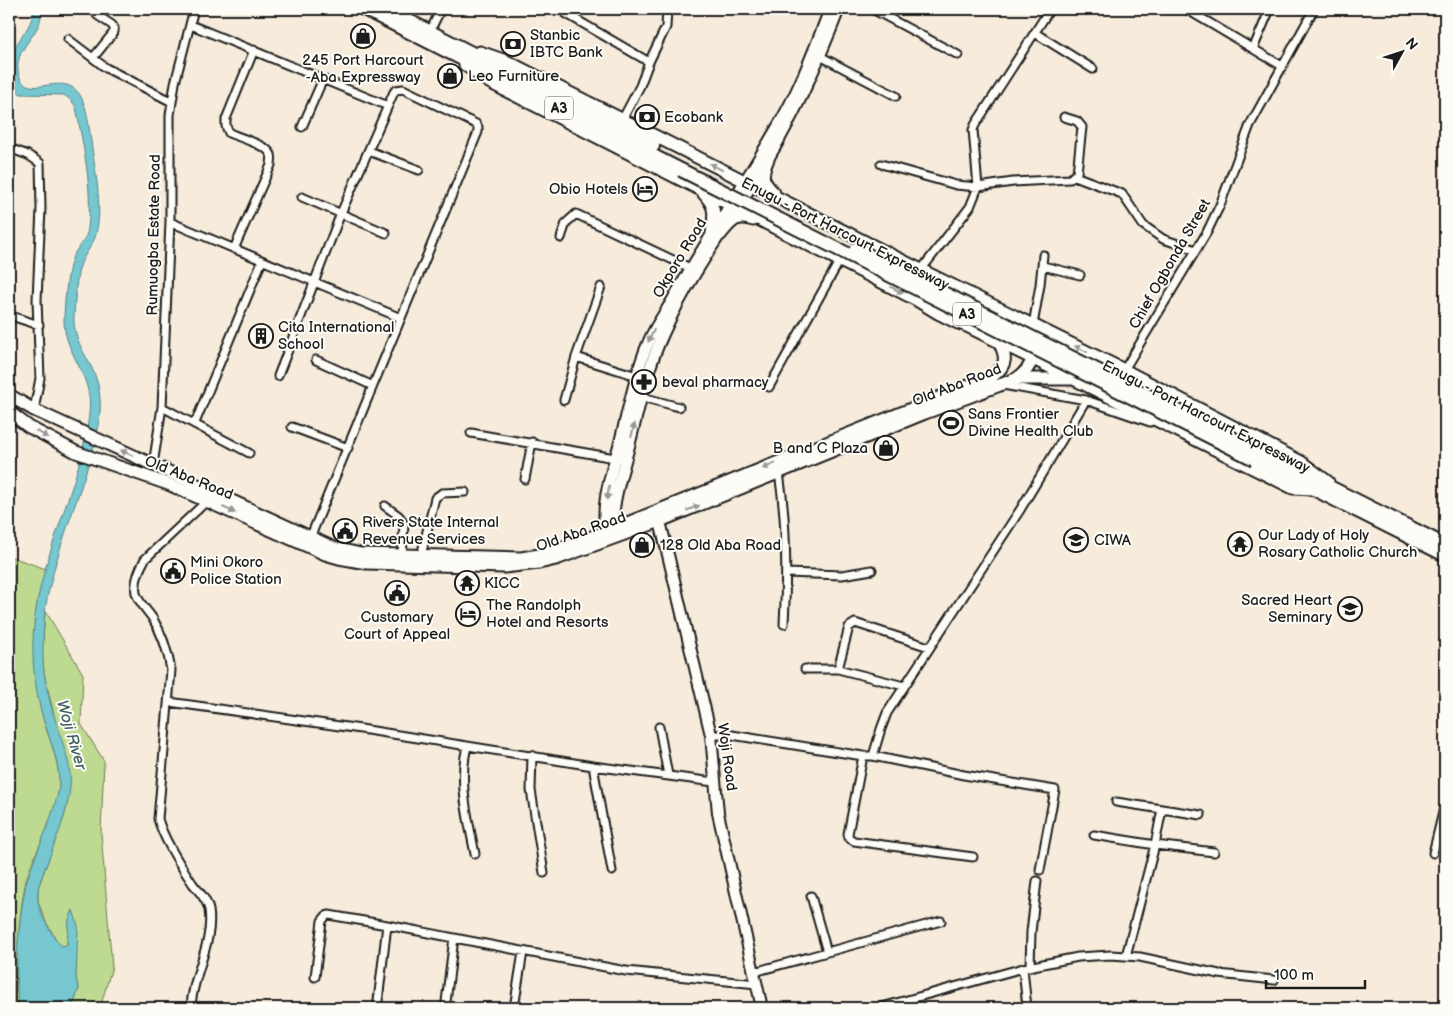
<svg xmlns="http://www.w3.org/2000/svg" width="1454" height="1017" font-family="'Balsamiq Sans',sans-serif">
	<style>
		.green { fill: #bed990; stroke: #6d7a56 }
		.water { fill: #77c7d0; stroke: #538388 }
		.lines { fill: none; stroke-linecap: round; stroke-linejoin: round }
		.street-casing { stroke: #1c1c1c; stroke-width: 11 }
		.secondary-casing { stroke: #1c1c1c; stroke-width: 14 }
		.primary-casing { stroke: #1c1c1c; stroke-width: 15 }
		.highway-casing { stroke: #1c1c1c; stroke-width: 16 }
		.street { stroke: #fdfcf7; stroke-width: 7 }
		.secondary { stroke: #fdfcf7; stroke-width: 10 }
		.primary { stroke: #fdfcf7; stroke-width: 11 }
		.highway { stroke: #fdfcf7; stroke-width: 12 }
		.highway-bridge-casing { stroke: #1c1c1c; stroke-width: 16; stroke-linecap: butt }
		.highway-bridge { stroke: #fdfcf7; stroke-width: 12 }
		.oneway { fill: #989794 }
		.labels { text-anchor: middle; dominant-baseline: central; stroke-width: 4; stroke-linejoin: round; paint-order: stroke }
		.shield { fill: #fdfcf7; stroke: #605f5e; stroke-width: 1 }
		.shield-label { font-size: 14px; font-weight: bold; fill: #1c1c1c }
		.poi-label { font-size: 15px; fill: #1c1c1c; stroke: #fdfcf7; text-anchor: start }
		.street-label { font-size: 15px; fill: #1c1c1c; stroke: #fdfcf7 }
		.water-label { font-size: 16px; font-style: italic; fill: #406064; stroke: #fdfcf7 }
	</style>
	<rect width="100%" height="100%" fill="#f7ecdb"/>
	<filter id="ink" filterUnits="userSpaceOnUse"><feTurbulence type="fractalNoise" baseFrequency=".02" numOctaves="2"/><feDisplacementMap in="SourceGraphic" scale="10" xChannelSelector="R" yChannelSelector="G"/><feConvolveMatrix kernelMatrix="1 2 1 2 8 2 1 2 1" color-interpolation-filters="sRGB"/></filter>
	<g filter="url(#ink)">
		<!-- green -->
		<path class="green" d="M9 556 46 569C31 617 29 669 43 718 49 740 61 764 59 788 56 818 36 848 27 877 20 900 12 987 20 1008H9Z
			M45 610 83 674 81 724 104 761 101 833 112 967 100 1008H72L79 988 76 979V949L67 938V945L62 947 57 941 45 920 38 901V888L65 814 54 715 44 673 42 654Z"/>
		<!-- water -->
		<path class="water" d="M34 9H43C41 14 41 19 39 24 32 41 13 53 19 75 28 104 68 64 83 101 88 113 89 128 91 141 95 171 103 205 96 234 93 246 84 254 80 266 76 277 74 310 74 323 76 348 93 362 98 385 101 398 101 413 98 426 87 482 61 534 49 590 44 610 43 631 43 651 42 678 51 706 59 732 65 750 72 768 70 787 68 814 55 841 46 866 42 877 36 889 38 901 39 909 43 918 47 925 52 933 55 940 62 946L67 945 69 919 73 910 78 926 76 979 79 988 72 1008H20C12 987 20 897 29 874 37 851 48 828 55 804 56 799 59 792 59 786 60 763 50 741 43 718 36 694 32 666 33 640 35 567 75 500 87 428 89 416 91 402 88 391 83 367 64 346 64 321 64 306 67 270 73 256 78 246 87 240 88 228 93 188 83 146 76 107L71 100 64 95 21 94C15 90 12 85 11 78 4 44 30 38 34 9Z"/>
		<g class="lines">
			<defs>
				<path id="street" d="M872 9 958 55
					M1186 9 1282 66
					M565 13 649 62
					M191 25 388 106
					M430 31 441 9
					M1035 33 1093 69
					M68 39 106 68 172 102
					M1253 49 1270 9
					M820 56 896 96
					M93 58 114 32V28L112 25 97 15
					M622 120 640 86 649 62 666 27 667 9
					M302 127 323 79
					M9 148 28 155 40 163 41 208 37 300 40 378 34 410
					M369 151 419 170
					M881 164 956 185 978 187 1013 182 1070 179 1077 173 1082 127 1077 121 1064 117
					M1075 176 1122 194 1143 225 1163 239 1196 250
					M302 197 386 233
					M170 222 401 318
					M561 238 566 223 576 214 690 268
					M234 249 271 165C271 161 273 156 270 153 266 145 238 137 229 133L226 126V119L254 50
					M1043 266 1080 275
					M921 270 970 207 978 187 973 130 975 125 1050 9
					M11 316 39 325
					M1033 325 1040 285 1043 255
					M576 357 637 376
					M316 360 373 386
					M1124 370 1207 232 1220 205 1250 125 1314 9
					M278 376 341 213 394 92 396 90 403 89 476 124 478 127V132L310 538
					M1003 385 1086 400 1150 422
					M769 387 840 260
					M642 397 679 407
					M564 400 576 357 601 287
					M162 407 249 453
					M195 423 262 261
					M292 427 348 448
					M471 433 615 458
					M153 465 162 407 170 222V115L175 83 194 9
					M779 473C787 523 787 573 784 624
					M525 479 532 442
					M385 506 399 516 404 524 402 555
					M421 556 435 498 442 493 465 492
					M786 573 842 575 872 570
					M805 669H838L904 686
					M838 669 849 627 855 623 929 647
					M169 702 361 729 593 766 714 782
					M659 727 668 775
					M711 735H732L863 756H873L964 775 1055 790 1040 870
					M467 746C458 782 468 818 475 854
					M532 755 531 790 544 873
					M863 756 848 834 849 838 854 841 973 857
					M873 756 881 729 887 713 1020 510 1086 400
					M593 766 612 871
					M1116 802 1201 815
					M1094 835 1155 845 1214 852
					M1433 853 1445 804
					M827 952 941 921
					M1126 956 1155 845 1162 809
					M1030 966 1031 932 1037 881
					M1023 968 1027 1008
					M754 972 827 952 811 896
					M315 977 322 921 326 916 329 915 387 925 626 971 757 984
					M378 1001 387 925
					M446 1002 454 938
					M191 1008C192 974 214 944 209 910 207 899 199 892 193 884 180 865 164 840 158 819L171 670C168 652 163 635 153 619 148 611 138 602 136 593 134 582 140 568 145 559L209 499
					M514 1008 523 952
					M878 1008 1023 968 1078 957 1111 955 1140 957 1219 974 1274 980"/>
				<path id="secondary" d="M658 513 711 735 718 813 762 1008
					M614 535C610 507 621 477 628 450 638 411 646 371 663 334 691 272 733 217 768 159 797 111 819 60 839 9
					M608 539C598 512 611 473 619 446 628 412 635 373 649 341 655 326 664 315 672 301 704 244 741 190 774 133 798 94 814 51 830 9"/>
				<path id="primary" d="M480 52 506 61 921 270 1124 370 1301 462 1328 482
					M465 65 489 82 915 299 938 313 958 323 967 326 1293 488 1312 489
					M768 159C761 176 761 180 774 193
					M704 194C717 208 714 215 712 233
					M720 235C731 222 735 214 753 220
					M1016 379H1071
					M9 395 34 410 334 548 361 554 521 558 546 554 605 532 993 376C1007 365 1007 357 999 342
					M9 412 29 427 76 452 168 484 325 554 339 558 367 563 504 567 539 563 556 559 660 521 925 413 1016 379C1035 367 1039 346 1033 325"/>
				<path id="highway" d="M364 9 681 170
					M386 9 653 146
					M1258 451 1445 545
					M1254 459 1445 555"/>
			</defs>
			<!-- street casing -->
			<use href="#street" class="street-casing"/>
			<!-- secondary casing -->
			<use href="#secondary" class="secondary-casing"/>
			<!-- primary casing -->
			<use href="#primary" class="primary-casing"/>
			<!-- highway casing -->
			<use href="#highway" class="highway-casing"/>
			<!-- street -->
			<use href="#street" class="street"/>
			<!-- secondary -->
			<use href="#secondary" class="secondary"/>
			<!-- primary -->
			<use href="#primary" class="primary"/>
			<!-- highway -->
			<use href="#highway" class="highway"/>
			<defs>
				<path id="highway-bridge" d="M681 170 1254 459
					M856 249 1258 451"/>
			</defs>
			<!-- highway-bridge casing -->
			<use href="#highway-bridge" class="highway-bridge-casing"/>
			<!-- highway-bridge -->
			<use href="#highway-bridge" class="highway-bridge"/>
		</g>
		<!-- one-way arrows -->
		<defs><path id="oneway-solid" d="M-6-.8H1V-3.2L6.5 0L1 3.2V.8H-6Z" transform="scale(1.25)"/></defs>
		<g class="oneway">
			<use href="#oneway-solid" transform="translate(716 167) rotate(-153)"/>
			<use href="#oneway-solid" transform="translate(897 290) rotate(27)"/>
			<use href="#oneway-solid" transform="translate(651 336) rotate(115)"/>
			<use href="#oneway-solid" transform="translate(1081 349) rotate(-154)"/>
			<use href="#oneway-solid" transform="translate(633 430) rotate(-76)"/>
			<use href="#oneway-solid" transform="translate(42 434) rotate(28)"/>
			<use href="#oneway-solid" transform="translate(127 453) rotate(-156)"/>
			<use href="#oneway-solid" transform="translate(769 466) rotate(158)"/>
			<use href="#oneway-solid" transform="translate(608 493) rotate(99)"/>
			<use href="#oneway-solid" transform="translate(693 508) rotate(-22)"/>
			<use href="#oneway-solid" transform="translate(229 510) rotate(25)"/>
		</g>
	</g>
	<!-- icons -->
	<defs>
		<symbol id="shop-ring" viewBox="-11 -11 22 22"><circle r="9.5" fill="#fdfcf7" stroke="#1c1c1c" stroke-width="1.5"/><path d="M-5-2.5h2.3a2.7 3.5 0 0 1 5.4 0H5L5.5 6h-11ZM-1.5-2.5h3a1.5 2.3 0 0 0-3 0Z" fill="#1c1c1c"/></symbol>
		<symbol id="bank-ring" viewBox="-11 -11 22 22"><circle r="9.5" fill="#fdfcf7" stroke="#1c1c1c" stroke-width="1.5"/><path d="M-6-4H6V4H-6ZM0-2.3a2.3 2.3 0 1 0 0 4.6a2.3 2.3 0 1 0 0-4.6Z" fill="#1c1c1c"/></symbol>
		<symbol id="hotel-ring" viewBox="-11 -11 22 22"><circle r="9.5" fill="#fdfcf7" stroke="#1c1c1c" stroke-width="1.5"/><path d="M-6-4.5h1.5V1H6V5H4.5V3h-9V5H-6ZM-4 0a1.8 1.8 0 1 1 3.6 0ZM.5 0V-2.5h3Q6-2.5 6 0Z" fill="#1c1c1c"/></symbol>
		<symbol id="building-ring" viewBox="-11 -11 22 22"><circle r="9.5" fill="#fdfcf7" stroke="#1c1c1c" stroke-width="1.5"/><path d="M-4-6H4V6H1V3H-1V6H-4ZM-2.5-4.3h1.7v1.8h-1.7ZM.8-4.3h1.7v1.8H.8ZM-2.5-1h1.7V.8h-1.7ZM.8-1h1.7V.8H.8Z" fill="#1c1c1c"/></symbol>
		<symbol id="pharmacy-ring" viewBox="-11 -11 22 22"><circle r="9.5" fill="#fdfcf7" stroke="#1c1c1c" stroke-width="1.5"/><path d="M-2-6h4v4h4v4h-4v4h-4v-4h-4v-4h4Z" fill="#1c1c1c"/></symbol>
		<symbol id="stadium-ring" viewBox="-11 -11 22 22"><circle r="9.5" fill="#fdfcf7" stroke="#1c1c1c" stroke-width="1.5"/><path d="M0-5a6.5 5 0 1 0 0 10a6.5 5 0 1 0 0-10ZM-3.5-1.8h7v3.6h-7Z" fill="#1c1c1c"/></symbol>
		<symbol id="civic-ring" viewBox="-11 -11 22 22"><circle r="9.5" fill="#fdfcf7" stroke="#1c1c1c" stroke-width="1.5"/><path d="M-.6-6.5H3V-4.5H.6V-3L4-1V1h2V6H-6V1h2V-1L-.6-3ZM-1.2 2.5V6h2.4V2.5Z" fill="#1c1c1c"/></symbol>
		<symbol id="university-ring" viewBox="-11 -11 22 22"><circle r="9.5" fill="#fdfcf7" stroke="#1c1c1c" stroke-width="1.5"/><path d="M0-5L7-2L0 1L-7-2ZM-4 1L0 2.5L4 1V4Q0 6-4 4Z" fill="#1c1c1c"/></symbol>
		<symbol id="temple-ring" viewBox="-11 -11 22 22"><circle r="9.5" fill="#fdfcf7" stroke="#1c1c1c" stroke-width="1.5"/><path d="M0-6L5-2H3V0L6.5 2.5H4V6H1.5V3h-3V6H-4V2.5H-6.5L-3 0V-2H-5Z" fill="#1c1c1c"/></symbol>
	</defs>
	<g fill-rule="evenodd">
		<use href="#shop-ring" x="349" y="22" width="28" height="28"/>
		<use href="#bank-ring" x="499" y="30" width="28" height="28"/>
		<use href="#shop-ring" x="436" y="62" width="28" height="28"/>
		<use href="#bank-ring" x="633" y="103" width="28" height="28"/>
		<use href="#hotel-ring" x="631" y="175" width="28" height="28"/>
		<use href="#building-ring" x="247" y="322" width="28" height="28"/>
		<use href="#pharmacy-ring" x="630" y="368" width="28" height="28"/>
		<use href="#stadium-ring" x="937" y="409" width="28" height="28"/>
		<use href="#shop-ring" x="872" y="434" width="28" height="28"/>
		<use href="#civic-ring" x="331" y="517" width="28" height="28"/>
		<use href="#university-ring" x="1062" y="526" width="28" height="28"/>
		<use href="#temple-ring" x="1226" y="530" width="28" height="28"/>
		<use href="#shop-ring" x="628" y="531" width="28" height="28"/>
		<use href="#civic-ring" x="159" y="557" width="28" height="28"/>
		<use href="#temple-ring" x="453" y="569" width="28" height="28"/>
		<use href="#civic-ring" x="383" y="579" width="28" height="28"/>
		<use href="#university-ring" x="1336" y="595" width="28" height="28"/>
		<use href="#hotel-ring" x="454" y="600" width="28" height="28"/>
	</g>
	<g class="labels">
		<!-- shield labels -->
		<g class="shield">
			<rect x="545" y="96.5" width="28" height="23" rx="4"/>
			<rect x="953" y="302.5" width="28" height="23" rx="4"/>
		</g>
		<g class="shield-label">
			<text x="559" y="108">A3</text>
			<text x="967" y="314">A3</text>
		</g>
		<!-- poi labels -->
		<g class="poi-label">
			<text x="530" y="35">Stanbic<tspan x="530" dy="17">IBTC Bank</tspan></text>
			<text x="363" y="60" text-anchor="middle">245 Port Harcourt<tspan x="363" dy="17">-Aba Expressway</tspan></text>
			<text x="468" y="76">Leo Furniture</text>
			<text x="664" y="117">Ecobank</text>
			<text x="628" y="189" text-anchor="end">Obio Hotels</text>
			<text x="278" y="327">Cita International<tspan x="278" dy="17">School</tspan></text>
			<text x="662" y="382">beval pharmacy</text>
			<text x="968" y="414">Sans Frontier<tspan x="968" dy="17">Divine Health Club</tspan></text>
			<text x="868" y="448" text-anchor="end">B and C Plaza</text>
			<text x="362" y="522">Rivers State Internal<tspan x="362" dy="17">Revenue Services</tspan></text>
			<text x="1258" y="535">Our Lady of Holy<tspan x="1258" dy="17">Rosary Catholic Church</tspan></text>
			<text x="1094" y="540">CIWA</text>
			<text x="660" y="545">128 Old Aba Road</text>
			<text x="190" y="562">Mini Okoro<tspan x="190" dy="17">Police Station</tspan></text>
			<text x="484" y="583">KICC</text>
			<text x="1332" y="600" text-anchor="end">Sacred Heart<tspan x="1332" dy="17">Seminary</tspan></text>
			<text x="486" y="605">The Randolph<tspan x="486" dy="17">Hotel and Resorts</tspan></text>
			<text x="397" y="617" text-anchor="middle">Customary<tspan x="397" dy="17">Court of Appeal</tspan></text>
		</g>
		<!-- street labels -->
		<g class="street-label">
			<text transform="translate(845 234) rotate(27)">Enugu - Port Harcourt Expressway</text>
			<text transform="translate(154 235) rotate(-89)">Rumuogba Estate Road</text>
			<text transform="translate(680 258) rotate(-59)">Okporo Road</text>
			<text transform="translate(1170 264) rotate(-60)">Chief Ogbonda Street</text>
			<text transform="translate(957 385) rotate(-21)">Old Aba Road</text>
			<text transform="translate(1206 417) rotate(27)">Enugu - Port Harcourt Expressway</text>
			<text transform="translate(189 478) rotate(22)">Old Aba Road</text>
			<text transform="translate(581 532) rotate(-19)">Old Aba Road</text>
			<text transform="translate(727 757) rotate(82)">Woji Road</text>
		</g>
		<!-- water labels -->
		<g class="water-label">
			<text transform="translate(71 735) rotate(74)">Woji River</text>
		</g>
	</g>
	<!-- margin -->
	<rect width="1454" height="1017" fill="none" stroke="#fdfcf7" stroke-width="30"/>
	<rect x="15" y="15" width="1424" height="987" fill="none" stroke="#1c1c1c" stroke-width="2" filter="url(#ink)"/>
	<!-- north arrow -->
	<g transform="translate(1402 52) rotate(50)" stroke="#fdfcf7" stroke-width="4" paint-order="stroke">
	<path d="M0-4L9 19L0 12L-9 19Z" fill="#1c1c1c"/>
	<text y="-8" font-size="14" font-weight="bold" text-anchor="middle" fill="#1c1c1c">N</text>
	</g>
	<!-- scale -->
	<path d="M1266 980v8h99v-8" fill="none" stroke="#1c1c1c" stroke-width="2.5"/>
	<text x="1274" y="980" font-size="15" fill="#1c1c1c" stroke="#fdfcf7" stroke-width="4" paint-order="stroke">100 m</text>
</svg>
